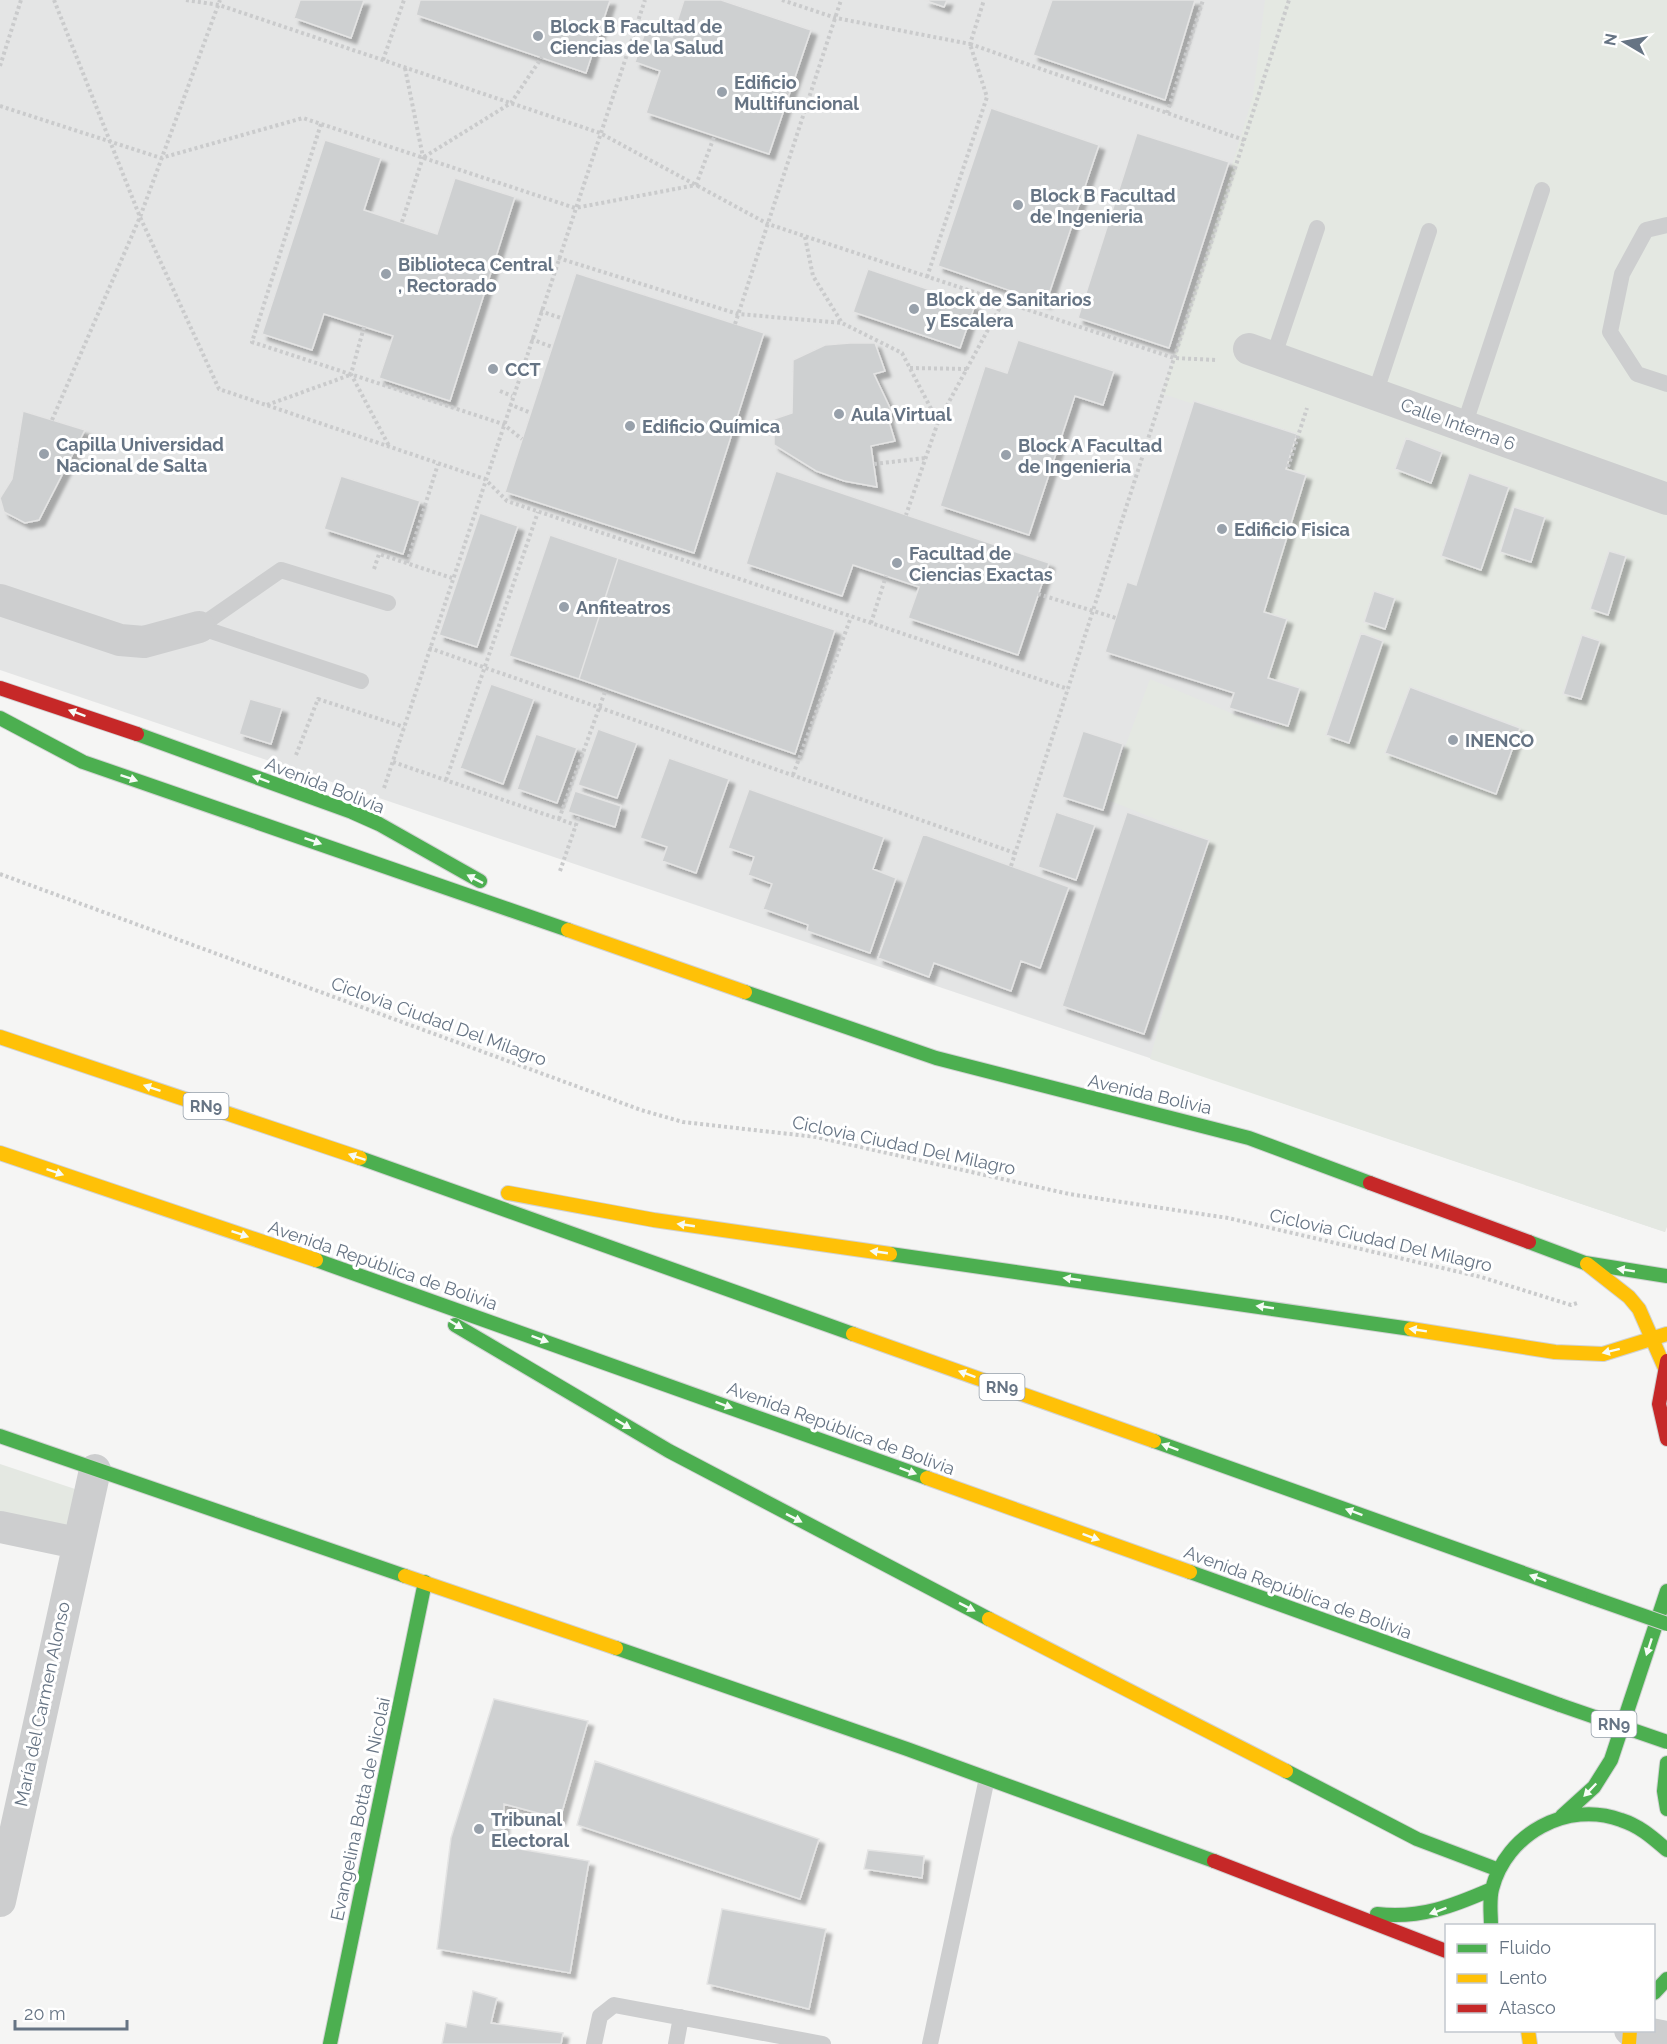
<svg xmlns="http://www.w3.org/2000/svg" width="1667" height="2044" font-family="Raleway,sans-serif">
	<style>
		.built { fill: #e4e5e5 }
		.green { fill: #e4e8e2 }
		.building { fill: #ced0d1; stroke: #e4e4e4; stroke-width: 1.5; filter: url(#shadow) }
		.lines { fill: none; stroke-linecap: round; stroke-linejoin: round }
		.fast-casing { stroke: #d1d2d3; stroke-width: 16 }
		.slow-casing { stroke: #d1d2d3; stroke-width: 16 }
		.jam-casing { stroke: #d1d2d3; stroke-width: 16 }
		.path { stroke: #cacbcc; stroke-width: 4; stroke-dasharray: 3 3; stroke-linecap: butt }
		.lane { stroke: #cdcecf; stroke-width: 16 }
		.street { stroke: #cdcecf; stroke-width: 32 }
		.fast { stroke: #4caf50; stroke-width: 14 }
		.slow { stroke: #ffc107; stroke-width: 14 }
		.jam { stroke: #c62828; stroke-width: 14 }
		.fast-bridge-casing { stroke: #d1d2d2; stroke-width: 16; stroke-linecap: butt }
		.fast-bridge { stroke: #4caf50; stroke-width: 14 }
		.oneway { fill: #f6fbf6 }
		.poi-dot { fill: #98a1ab; stroke: #fff; stroke-width: 2 }
		.labels { text-anchor: middle; dominant-baseline: central; stroke-width: 6; stroke-linejoin: round; paint-order: stroke }
		.shield { fill: #fff; stroke: #949ea9; stroke-width: 1.5 }
		.shield-label { font-size: 16px; font-weight: bold; fill: #667484 }
		.poi-label { font-size: 18px; font-weight: bold; fill: #667484; stroke: #fff; text-anchor: start }
		.street-label { font-size: 18px; fill: #667484; stroke: #fff }
	</style>
	<defs>
		<filter id="shadow"><feDropShadow dx="5.5" dy="5.5" stdDeviation="1.5" flood-color="#0004"/></filter>
	</defs>
	<rect width="100%" height="100%" fill="#f5f5f4"/>
	<!-- built -->
	<path class="built" d="M0 0H1667V1226L1665 1232 0 670Z"/>
	<!-- green -->
	<path class="green" d="M1265 0H1667V1226L1665 1232 1150 1059 1209 841 1106 799 1150 679 1274 731 1300 688 1268 678 1287 619 1264 612 1306 476 1286 469 1297 438 1163 394 1253 96Z
		M0 1464 84 1492 72 1533 0 1517Z"/>
	<!-- building -->
	<path class="building" d="M300 0H364L351 38 294 18Z
		M420 0H610L586 73 416 15Z
		M684 0H721L811 30 769 154 646 113 660 71 635 62 646 29 672 37Z
		M924 0H947L944 7Z
		M1052 0H1195L1165 100 1033 55Z
		M991 108 1099 145 1046 303 938 266Z
		M1137 133 1229 162 1169 348 1078 318Z
		M325 140 381 158 364 210 437 234 455 178 515 197 450 401 379 378 393 336 324 314 312 350 262 334Z
		M868 269 975 305 960 348 853 312Z
		M576 273 764 333 694 553 505 492Z
		M1018 340 1114 371 1103 405 1075 396 1029 535 940 506 985 366 1007 373Z
		M850 343H875L885 371 874 374 892 412 887 415 895 441 871 446 877 487 844 481 816 471 774 445V419L792 413 793 360 825 345Z
		M1194 401 1297 434 1286 469 1306 475 1264 612 1287 619 1268 678 1300 688 1288 726 1229 708 1234 693 1105 652 1127 582 1136 585Z
		M23 411 85 430 39 520 25 523 4 512 0 498 12 479Z
		M1406 438 1442 452 1431 483 1395 469Z
		M776 471 1049 563 1018 655 908 618 919 587 853 565 842 596 746 564Z
		M1469 473 1509 487 1481 570 1441 556Z
		M341 476 420 501 403 554 324 529Z
		M1514 507 1545 517 1531 562 1500 552Z
		M480 513 518 526 477 647 439 635Z
		M550 535 618 558 579 679 509 656Z
		M1609 551 1626 556 1608 615 1590 609Z
		M618 558 835 630 795 754 579 679Z
		M1374 591 1395 598 1385 629 1364 622Z
		M1361 633 1383 641 1349 743 1326 735Z
		M1582 635 1600 641 1581 699 1563 694Z
		M491 684 534 699 503 784 460 768Z
		M1410 687 1520 728 1496 794 1385 753Z
		M250 699 282 708 271 744 239 734Z
		M598 729 637 743 617 798 578 785Z
		M1083 731 1123 744 1103 810 1062 797Z
		M536 734 577 748 557 803 517 789Z
		M669 758 729 779 696 873 662 861 667 847 640 838Z
		M749 789 884 837 873 869 896 878 870 953 807 931 808 925 763 909 772 884 748 875 754 857 728 848Z
		M575 791 621 806 615 827 568 812Z
		M1056 812 1095 825 1076 880 1038 867Z
		M1127 812 1209 840 1144 1034 1062 1006Z
		M923 834 1069 887 1040 968 1021 961 1011 991 934 963 929 977 878 958Z
		M494 1699 588 1721 560 1819 504 1804 503 1846 589 1861 570 1973 437 1949 451 1838Z
		M595 1761 819 1839 800 1899 577 1825Z
		M868 1850 924 1856 922 1878 864 1869Z
		M722 1909 826 1929 809 2009 707 1984Z
		M473 1991 497 1998 491 2023 563 2033 561 2044H442L446 2023 466 2027Z"/>
	<g class="lines">
		<defs>
			<path id="fast" d="M0 718 83 762 568 930
				M137 734 352 812 379 824 480 881
				M745 992 936 1058 1249 1138 1370 1183
				M360 1158 853 1334
				M1529 1242 1585 1263 1667 1276
				M890 1254 1411 1329
				M316 1260 927 1478
				M455 1325 669 1451 989 1619
				M0 1436 405 1576
				M1154 1441 1593 1598
				M1190 1572 1560 1705
				M616 1648 907 1749 1214 1861
				M1667 1763 1664 1791 1667 1809
				M1286 1771 1417 1839 1499 1870
				M1562 1816 1594 1787 1611 1760 1667 1591
				M1377 1914C1420 1919 1453 1906 1492 1889
				M1491 1926C1491 1914 1489 1901 1492 1889 1506 1834 1567 1800 1621 1820 1640 1826 1653 1838 1667 1850
				M1654 1993 1667 1979
				M330 2044 425 1582"/>
			<path id="slow" d="M568 930 745 992
				M0 1037 360 1158
				M0 1153 316 1260
				M508 1193 654 1220 890 1254
				M1587 1264 1629 1297 1639 1309 1664 1366
				M1411 1329 1555 1352 1603 1354 1667 1334
				M853 1334 1154 1441
				M927 1478 1190 1572
				M405 1576 616 1648
				M989 1619 1286 1771
				M1528 2030 1530 2044
				M1629 2044 1630 2030"/>
			<path id="jam" d="M0 688 137 734
				M1370 1183 1529 1242
				M1667 1361 1659 1404 1667 1439
				M1214 1861 1446 1951"/>
		</defs>
		<!-- fast casing -->
		<use href="#fast" class="fast-casing"/>
		<!-- slow casing -->
		<use href="#slow" class="slow-casing"/>
		<!-- jam casing -->
		<use href="#jam" class="jam-casing"/>
		<!-- path -->
		<path class="path" d="M54 0 140 217 219 389 485 479 507 501 1068 689
			M186 0 219 5 600 133 768 224 1174 358 1217 360
			M782 0 836 18 970 44 984 0
			M970 44 1244 140
			M383 60 404 0
			M0 66 21 0
			M0 106 161 158 303 118 575 208 696 185 714 137
			M1167 113 1203 0
			M321 124 252 342 503 424 522 439
			M424 157 511 103 542 57
			M402 222 423 157 405 68
			M805 237 813 276 842 323 902 353 938 422 906 515
			M558 258 738 314 842 323
			M927 277 987 97 970 44
			M540 311 561 318
			M735 324 841 0
			M364 327 351 374 389 446
			M531 339 552 347
			M910 368 968 369
			M500 391 512 396
			M509 404 531 413
			M267 405 350 375
			M52 420 140 217 220 0
			M938 422 1003 302
			M874 464 925 458
			M1288 467 1307 408
			M407 563 438 464
			M374 569 379 554 452 578
			M1038 594 1116 618
			M871 623 886 576
			M429 648 1015 853
			M296 755 318 699 404 727
			M393 762 576 825
			M793 775 851 617
			M446 780 538 512
			M384 788 645 0
			M559 819 606 689
			M1011 866 1289 0
			M560 871 579 816
			M0 874 641 1110 683 1122 816 1137 1069 1194 1228 1218 1481 1277 1571 1305 1577 1303"/>
		<!-- lane -->
		<path class="lane" d="M1667 225 1646 230 1622 274 1610 332 1637 374 1667 384
			M1273 358 1317 228
			M1375 394 1429 231
			M1464 426 1542 190
			M361 681 199 627 281 570 388 603
			M594 2044 600 2016 614 2005 823 2044
			M676 2044 681 2017
			M930 2044 987 1778"/>
		<!-- street -->
		<path class="street" d="M1249 349 1667 499
			M0 600 120 640 144 642 199 627
			M0 1527 77 1543
			M0 1901 95 1470
			M1630 2030 1667 2037"/>
		<!-- fast -->
		<use href="#fast" class="fast"/>
		<!-- slow -->
		<use href="#slow" class="slow"/>
		<!-- jam -->
		<use href="#jam" class="jam"/>
		<defs>
			<path id="fast-bridge" d="M1593 1598 1667 1624
				M1560 1705 1667 1742"/>
		</defs>
		<!-- fast-bridge casing -->
		<use href="#fast-bridge" class="fast-bridge-casing"/>
		<!-- fast-bridge -->
		<use href="#fast-bridge" class="fast-bridge"/>
	</g>
	<!-- one-way arrows -->
	<defs><path id="oneway-solid" d="M-6-.8H1V-3.2L6.5 0L1 3.2V.8H-6Z" transform="scale(1.5)"/></defs>
	<g class="oneway">
		<use href="#oneway-solid" transform="translate(77 713) rotate(-160)"/>
		<use href="#oneway-solid" transform="translate(129 778) rotate(19)"/>
		<use href="#oneway-solid" transform="translate(261 779) rotate(-160)"/>
		<use href="#oneway-solid" transform="translate(313 841) rotate(19)"/>
		<use href="#oneway-solid" transform="translate(475 879) rotate(-153)"/>
		<use href="#oneway-solid" transform="translate(152 1088) rotate(-161)"/>
		<use href="#oneway-solid" transform="translate(357 1157) rotate(-161)"/>
		<use href="#oneway-solid" transform="translate(55 1172) rotate(19)"/>
		<use href="#oneway-solid" transform="translate(686 1225) rotate(-172)"/>
		<use href="#oneway-solid" transform="translate(240 1234) rotate(19)"/>
		<use href="#oneway-solid" transform="translate(879 1252) rotate(-172)"/>
		<use href="#oneway-solid" transform="translate(1626 1270) rotate(-171)"/>
		<use href="#oneway-solid" transform="translate(1072 1279) rotate(-172)"/>
		<use href="#oneway-solid" transform="translate(1265 1307) rotate(-172)"/>
		<use href="#oneway-solid" transform="translate(455 1324) rotate(31)"/>
		<use href="#oneway-solid" transform="translate(1418 1330) rotate(-171)"/>
		<use href="#oneway-solid" transform="translate(540 1339) rotate(20)"/>
		<use href="#oneway-solid" transform="translate(1611 1351) rotate(166)"/>
		<use href="#oneway-solid" transform="translate(967 1374) rotate(-160)"/>
		<use href="#oneway-solid" transform="translate(724 1405) rotate(20)"/>
		<use href="#oneway-solid" transform="translate(623 1424) rotate(31)"/>
		<use href="#oneway-solid" transform="translate(1170 1447) rotate(-160)"/>
		<use href="#oneway-solid" transform="translate(908 1471) rotate(20)"/>
		<use href="#oneway-solid" transform="translate(1354 1512) rotate(-160)"/>
		<use href="#oneway-solid" transform="translate(794 1518) rotate(27)"/>
		<use href="#oneway-solid" transform="translate(1091 1537) rotate(20)"/>
		<use href="#oneway-solid" transform="translate(1538 1578) rotate(-160)"/>
		<use href="#oneway-solid" transform="translate(967 1607) rotate(27)"/>
		<use href="#oneway-solid" transform="translate(1649 1647) rotate(108)"/>
		<use href="#oneway-solid" transform="translate(1590 1790) rotate(134)"/>
		<use href="#oneway-solid" transform="translate(1438 1911) rotate(160)"/>
	</g>
	<!-- markers -->
	<g class="poi-dot">
		<circle cx="538" cy="36" r="6"/>
		<circle cx="722" cy="92" r="6"/>
		<circle cx="1018" cy="205" r="6"/>
		<circle cx="386" cy="274" r="6"/>
		<circle cx="914" cy="309" r="6"/>
		<circle cx="493" cy="369" r="6"/>
		<circle cx="839" cy="414" r="6"/>
		<circle cx="630" cy="426" r="6"/>
		<circle cx="44" cy="454" r="6"/>
		<circle cx="1006" cy="455" r="6"/>
		<circle cx="1222" cy="529" r="6"/>
		<circle cx="897" cy="563" r="6"/>
		<circle cx="564" cy="607" r="6"/>
		<circle cx="1453" cy="740" r="6"/>
		<circle cx="479" cy="1829" r="6"/>
	</g>
	<g class="labels">
		<!-- shield labels -->
		<g class="shield">
			<rect x="183.5" y="1093" width="45" height="26" rx="4.5"/>
			<rect x="979.5" y="1374" width="45" height="26" rx="4.5"/>
			<rect x="1591.5" y="1711" width="45" height="26" rx="4.5"/>
		</g>
		<g class="shield-label">
			<text x="206" y="1106">RN9</text>
			<text x="1002" y="1387">RN9</text>
			<text x="1614" y="1724">RN9</text>
		</g>
		<!-- poi labels -->
		<g class="poi-label">
			<text x="550" y="26">Block B Facultad de<tspan x="550" dy="21">Ciencias de la Salud</tspan></text>
			<text x="734" y="82">Edificio<tspan x="734" dy="21">Multifuncional</tspan></text>
			<text x="1030" y="195">Block B Facultad<tspan x="1030" dy="21">de Ingenieria</tspan></text>
			<text x="398" y="264">Biblioteca Central<tspan x="398" dy="21">, Rectorado</tspan></text>
			<text x="926" y="299">Block de Sanitarios<tspan x="926" dy="21">y Escalera</tspan></text>
			<text x="505" y="369">CCT</text>
			<text x="851" y="414">Aula Virtual</text>
			<text x="642" y="426">Edificio Química</text>
			<text x="56" y="444">Capilla Universidad<tspan x="56" dy="21">Nacional de Salta</tspan></text>
			<text x="1018" y="445">Block A Facultad<tspan x="1018" dy="21">de Ingenieria</tspan></text>
			<text x="1234" y="529">Edificio Fisica</text>
			<text x="909" y="553">Facultad de<tspan x="909" dy="21">Ciencias Exactas</tspan></text>
			<text x="576" y="607">Anfiteatros</text>
			<text x="1465" y="740">INENCO</text>
			<text x="491" y="1819">Tribunal<tspan x="491" dy="21">Electoral</tspan></text>
		</g>
		<!-- street labels -->
		<g class="street-label">
			<text transform="translate(1458 424) rotate(20)">Calle Interna 6</text>
			<text transform="translate(325 785) rotate(21)">Avenida Bolivia</text>
			<text transform="translate(439 1021) rotate(20)">Ciclovia Ciudad Del Milagro</text>
			<text transform="translate(1150 1094) rotate(13)">Avenida Bolivia</text>
			<text transform="translate(904 1145) rotate(12)">Ciclovia Ciudad Del Milagro</text>
			<text transform="translate(1381 1240) rotate(13)">Ciclovia Ciudad Del Milagro</text>
			<text transform="translate(383 1265) rotate(19)">Avenida República de Bolivia</text>
			<text transform="translate(841 1428) rotate(20)">Avenida República de Bolivia</text>
			<text transform="translate(1298 1592) rotate(20)">Avenida República de Bolivia</text>
			<text transform="translate(42 1704) rotate(-78)">María del Carmen Alonso</text>
			<text transform="translate(360 1809) rotate(-78)">Evangelina Botta de Nicolai</text>
		</g>
	</g>
	<!-- legend -->
	<rect x="1445" y="1924" width="210" height="108" fill="#ffffff" stroke="#c2c7ce" stroke-width="1.5"/>
	<rect x="1457" y="1944" width="30" height="9" fill="#4caf50" stroke="#c2c7ce" stroke-width="1.5"/>
	<text x="1499" y="1954" font-size="18" fill="#667484">Fluido</text>
	<rect x="1457" y="1974" width="30" height="9" fill="#ffc107" stroke="#c2c7ce" stroke-width="1.5"/>
	<text x="1499" y="1984" font-size="18" fill="#667484">Lento</text>
	<rect x="1457" y="2004" width="30" height="9" fill="#c62828" stroke="#c2c7ce" stroke-width="1.5"/>
	<text x="1499" y="2014" font-size="18" fill="#667484">Atasco</text>
	<!-- north arrow -->
	<g transform="translate(1625 42) rotate(280)" stroke="#ffffff" stroke-width="4.5" paint-order="stroke">
	<path d="M0-4.5L10 22L0 15L-10 22Z" fill="#667484"/>
	<text y="-9" font-size="16" font-weight="bold" text-anchor="middle" fill="#667484">N</text>
	</g>
	<!-- scale -->
	<path d="M15 2020v9h112v-9" fill="none" stroke="#667484" stroke-width="3"/>
	<text x="24" y="2020" font-size="18" fill="#667484" stroke="#ffffff" stroke-width="4.5" paint-order="stroke">20 m</text>
</svg>
